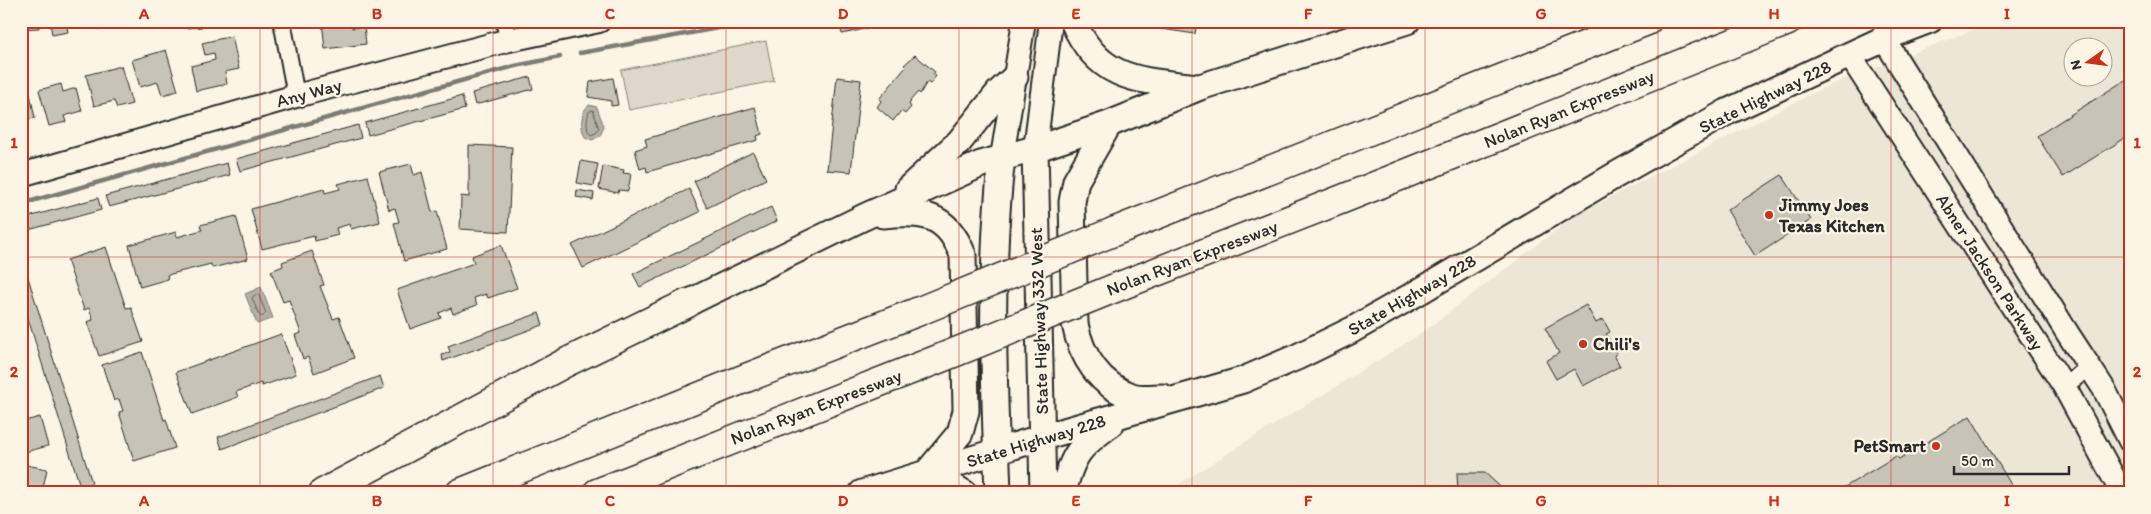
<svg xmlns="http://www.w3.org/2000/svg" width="2151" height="514" font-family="Itim,sans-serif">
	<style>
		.built { fill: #ece6d7; fill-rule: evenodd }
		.green { fill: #ded8ca; stroke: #84827a }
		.water { fill: #b4b0a5; stroke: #7d7b74 }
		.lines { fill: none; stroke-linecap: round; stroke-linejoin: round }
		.shore { stroke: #62605c; stroke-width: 1 }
		.stream { stroke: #7d7b74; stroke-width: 4.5 }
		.building { fill: #c8c3b7; stroke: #2b2b2b }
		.street-casing { stroke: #2b2b2b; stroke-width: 20 }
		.secondary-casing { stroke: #2b2b2b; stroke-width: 26 }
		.primary-casing { stroke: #2b2b2b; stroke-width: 29 }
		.highway-casing { stroke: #2b2b2b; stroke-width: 31 }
		.street { stroke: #fcf5e5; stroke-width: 16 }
		.secondary { stroke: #fcf5e5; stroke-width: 22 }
		.primary { stroke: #fcf5e5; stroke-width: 25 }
		.highway { stroke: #fcf5e5; stroke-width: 28 }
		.highway-bridge-casing { stroke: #2b2b2b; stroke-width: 31; stroke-linecap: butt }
		.highway-bridge { stroke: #fcf5e5; stroke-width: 28 }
		.grid { fill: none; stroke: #c8321e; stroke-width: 1; stroke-opacity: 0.55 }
		.poi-dot { fill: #c8321e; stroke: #fcf5e5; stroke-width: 2 }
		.labels { text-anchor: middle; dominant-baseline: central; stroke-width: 4.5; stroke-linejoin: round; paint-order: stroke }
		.street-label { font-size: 18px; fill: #2b2b2b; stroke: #fcf5e5 }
		.poi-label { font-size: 18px; font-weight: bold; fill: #2b2b2b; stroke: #fcf5e5; text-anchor: start }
		.neatline { fill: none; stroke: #c8321e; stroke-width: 2 }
		.grid-label { font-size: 16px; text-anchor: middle; font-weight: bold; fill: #c8321e }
	</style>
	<rect width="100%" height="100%" fill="#fcf5e5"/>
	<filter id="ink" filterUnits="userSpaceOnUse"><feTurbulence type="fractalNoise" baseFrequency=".02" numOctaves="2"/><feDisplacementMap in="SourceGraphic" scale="10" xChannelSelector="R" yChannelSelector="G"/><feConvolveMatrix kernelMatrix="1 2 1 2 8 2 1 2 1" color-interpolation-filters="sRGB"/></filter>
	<g filter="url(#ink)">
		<!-- built -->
		<path class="built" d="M1996 21H2130V493H1164L1419 335 1576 215 1827 86ZM2074 48H2104V78H2074Z"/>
		<!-- green -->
		<path class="green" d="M766 41 774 81 629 110 621 70Z"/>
		<!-- water -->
		<path class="water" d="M589 105 597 107 604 127 600 136 592 140 585 137C580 128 580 112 589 105Z
			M261 287 273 318 257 324 245 294Z"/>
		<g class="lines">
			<!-- shore -->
			<path class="shore" d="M593 110 599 129 596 133 591 135C585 130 587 118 589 112Z
				M257 294 259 296 266 313 262 317 259 315 252 298Z"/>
			<!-- stream -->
			<path class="stream" d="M580 53 757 21
				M21 204 377 104 515 66 560 57"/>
		</g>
		<!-- building -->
		<path class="building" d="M21 21H39V28L21 29Z
			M50 21H66L68 32 52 35Z
			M96 21H117L118 26 98 29Z
			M184 21H202V27L185 28Z
			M322 21H351L352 28 364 26 366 44 325 49Z
			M408 21H428V26L408 27Z
			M839 21H901L842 34Z
			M1136 21H1197L1195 34 1135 25Z
			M232 36 239 69 225 72 227 84 196 91 191 66 215 60 214 53 205 55 202 43Z
			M166 50 178 91 162 95 158 82 140 87 132 60Z
			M915 55 935 72 933 74 936 76 930 84 927 82 920 94 918 92 910 101 911 102 909 104 911 107 905 114 901 111 893 121 877 107 881 101 879 99 906 67 904 65Z
			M121 66 132 104 117 108 114 101 94 106 86 75Z
			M530 77 533 89 475 105 472 93Z
			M837 77 861 80 851 172 827 170Z
			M2130 77V135L2063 177 2037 136Z
			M613 78 618 105 611 106V101L588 97 590 82Z
			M28 84 35 118 21 121V86Z
			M61 84 63 92 76 88 82 111 64 116 66 122 49 126 39 90Z
			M462 96 465 109 368 135 365 123Z
			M755 107 762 134 757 136 758 140 647 172 646 167 640 169 635 150 647 146 645 139Z
			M358 125 361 138 240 171 236 159Z
			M469 145 512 147 508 232 460 229 461 196 469 197Z
			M753 152 766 179 707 208 694 181Z
			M581 161 598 164 594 186 577 183Z
			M227 163 230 175 109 207 105 196Z
			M411 164 414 175 422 172 432 212 437 211 447 249 404 261 394 223 399 222 395 208 389 210 379 172Z
			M603 166 624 170 623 173 631 174 628 191 619 190 618 193 599 189Z
			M1782 175 1811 220 1755 256 1727 210Z
			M368 176 380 222 351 229 350 224 336 228 338 235 315 241 314 236 262 249 251 209 324 189 325 193 340 189 338 184Z
			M689 189 700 212 583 268 572 245Z
			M577 190 594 193 593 200 576 197Z
			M98 198 101 210 21 232V219Z
			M771 207 777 221 640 287 633 274Z
			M236 216 248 259 212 268 211 264 167 275 168 279 140 287 129 245 176 232 177 237 202 230 200 225Z
			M501 245 517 288 488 298 486 294 474 298 477 305 453 314 451 308 439 313 441 318 410 329 397 290 474 263 472 256Z
			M106 247 126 308 131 307 143 342 99 356 87 322 93 320 89 308 84 310 67 260Z
			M312 251 324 285 320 286 333 319 339 317 354 358 314 373 308 357 303 359 295 335 301 333 289 300 283 302 271 271 283 266 282 262Z
			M21 255 92 483 80 486 21 296Z
			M1586 305 1596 323 1603 319 1610 332 1606 334 1617 354 1614 355 1620 366 1583 386 1574 369 1556 379 1546 361 1559 353 1545 328Z
			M539 313 543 325 443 361 442 355 450 352 448 346Z
			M281 334 296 374 262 386 261 383 236 392 238 397 192 414 176 372Z
			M142 352 164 420 166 419 175 448 134 461 119 412 123 411 119 399 114 401 102 365Z
			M380 376 384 388 222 449 218 437Z
			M1970 416 2016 493H1835L1896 456 1899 459Z
			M40 417 48 446 21 453V422Z
			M21 464 47 469 42 493H21Z
			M1457 473H1485L1507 493H1458Z"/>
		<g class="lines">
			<defs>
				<path id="street" d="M282 21 296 96
					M504 21 509 40
					M2064 386 2090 367"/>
				<path id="secondary" d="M1931 21 1884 39 2068 334 2104 389 2130 441
					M1850 56 2064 386 2122 493
					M1035 149 1051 21
					M1002 157 1024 21
					M21 175 296 96 509 40 599 21"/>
				<path id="primary" d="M1073 21C1099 82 1140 80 1198 87
					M1109 124 1076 181 1072 202 1075 324C1081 356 1100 386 1132 396 1142 399 1153 397 1163 397
					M1035 149 1043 493
					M908 189 959 142 999 92 1015 77
					M883 215C922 211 947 213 963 255L966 411 960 433 926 474
					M688 303 864 217 981 164 1044 146 1109 124 1200 87 1407 21
					M918 476 952 486 964 493
					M862 493 1043 437 1243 380 1297 357 1352 330 1422 290 1614 176 1727 112 1884 39
					M998 493C994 381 989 268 1002 157
					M1063 493C1072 454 1080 446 1111 424"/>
				<path id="highway" d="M1884 39 1913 21
					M1113 232 1647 21
					M1120 286 1345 198 1788 21
					M323 493 565 363 688 303
					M460 493 746 378 917 312
					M597 493 931 362"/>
			</defs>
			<!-- street casing -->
			<use href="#street" class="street-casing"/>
			<!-- secondary casing -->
			<use href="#secondary" class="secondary-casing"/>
			<!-- primary casing -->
			<use href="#primary" class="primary-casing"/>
			<!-- highway casing -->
			<use href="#highway" class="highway-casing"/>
			<!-- street -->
			<use href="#street" class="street"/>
			<!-- secondary -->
			<use href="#secondary" class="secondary"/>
			<!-- primary -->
			<use href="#primary" class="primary"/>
			<!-- highway -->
			<use href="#highway" class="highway"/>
			<defs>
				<path id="highway-bridge" d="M917 312 1113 232
					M931 362 1120 286"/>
			</defs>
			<!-- highway-bridge casing -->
			<use href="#highway-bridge" class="highway-bridge-casing"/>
			<!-- highway-bridge -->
			<use href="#highway-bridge" class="highway-bridge"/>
		</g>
	</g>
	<!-- grid -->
	<path class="grid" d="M260 21V493M493 21V493M726 21V493M959 21V493M1192 21V493M1425 21V493M1658 21V493M1891 21V493M21 257H2130"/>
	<!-- markers -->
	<g class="poi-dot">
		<circle cx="1769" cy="215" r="5"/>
		<circle cx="1583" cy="344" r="5"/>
		<circle cx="1936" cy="446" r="5"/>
	</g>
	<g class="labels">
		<!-- street labels -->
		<g class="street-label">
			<text transform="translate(309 93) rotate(-15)">Any Way</text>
			<text transform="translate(1765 97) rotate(-26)">State Highway 228</text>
			<text transform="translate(1569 109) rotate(-22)">Nolan Ryan Expressway</text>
			<text transform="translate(1192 258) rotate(-21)">Nolan Ryan Expressway</text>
			<text transform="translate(1990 272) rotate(57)">Abner Jackson Parkway</text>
			<text transform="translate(1412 295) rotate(-30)">State Highway 228</text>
			<text transform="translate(1039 321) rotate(-92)">State Highway 332 West</text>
			<text transform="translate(816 407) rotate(-21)">Nolan Ryan Expressway</text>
			<text transform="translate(1036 441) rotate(-17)">State Highway 228</text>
		</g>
		<!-- poi labels -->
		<g class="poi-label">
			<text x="1779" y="205">Jimmy Joes<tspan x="1779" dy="21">Texas Kitchen</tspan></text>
			<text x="1593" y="344">Chili's</text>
			<text x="1926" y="446" text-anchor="end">PetSmart</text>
		</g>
	</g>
	<!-- margin -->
	<rect width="2151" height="514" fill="none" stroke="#fcf5e5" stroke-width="55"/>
	<!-- north arrow -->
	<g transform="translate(2088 62) rotate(256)"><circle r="24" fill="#fcf5e5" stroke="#a8a49b"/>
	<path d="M0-4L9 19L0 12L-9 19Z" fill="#c8321e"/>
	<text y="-8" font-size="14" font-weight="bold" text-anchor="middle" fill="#2b2b2b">N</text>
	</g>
	<!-- scale -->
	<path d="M1954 466v8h115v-8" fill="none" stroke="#2b2b2b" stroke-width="2.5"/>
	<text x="1961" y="466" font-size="15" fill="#2b2b2b" stroke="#fcf5e5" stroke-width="4" paint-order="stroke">50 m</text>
	<rect x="28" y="28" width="2096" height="458" class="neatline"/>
	<g class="grid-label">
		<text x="144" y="19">A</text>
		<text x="377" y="19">B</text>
		<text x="610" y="19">C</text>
		<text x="843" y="19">D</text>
		<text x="1076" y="19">E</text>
		<text x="1308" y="19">F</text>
		<text x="1541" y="19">G</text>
		<text x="1774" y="19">H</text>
		<text x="2007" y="19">I</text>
		<text x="14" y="148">1</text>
		<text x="2137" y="148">1</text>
		<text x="14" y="377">2</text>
		<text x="2137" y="377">2</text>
		<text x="144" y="506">A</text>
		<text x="377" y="506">B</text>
		<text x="610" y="506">C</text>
		<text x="843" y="506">D</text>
		<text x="1076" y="506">E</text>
		<text x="1308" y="506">F</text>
		<text x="1541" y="506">G</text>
		<text x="1774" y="506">H</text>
		<text x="2007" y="506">I</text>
	</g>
</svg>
